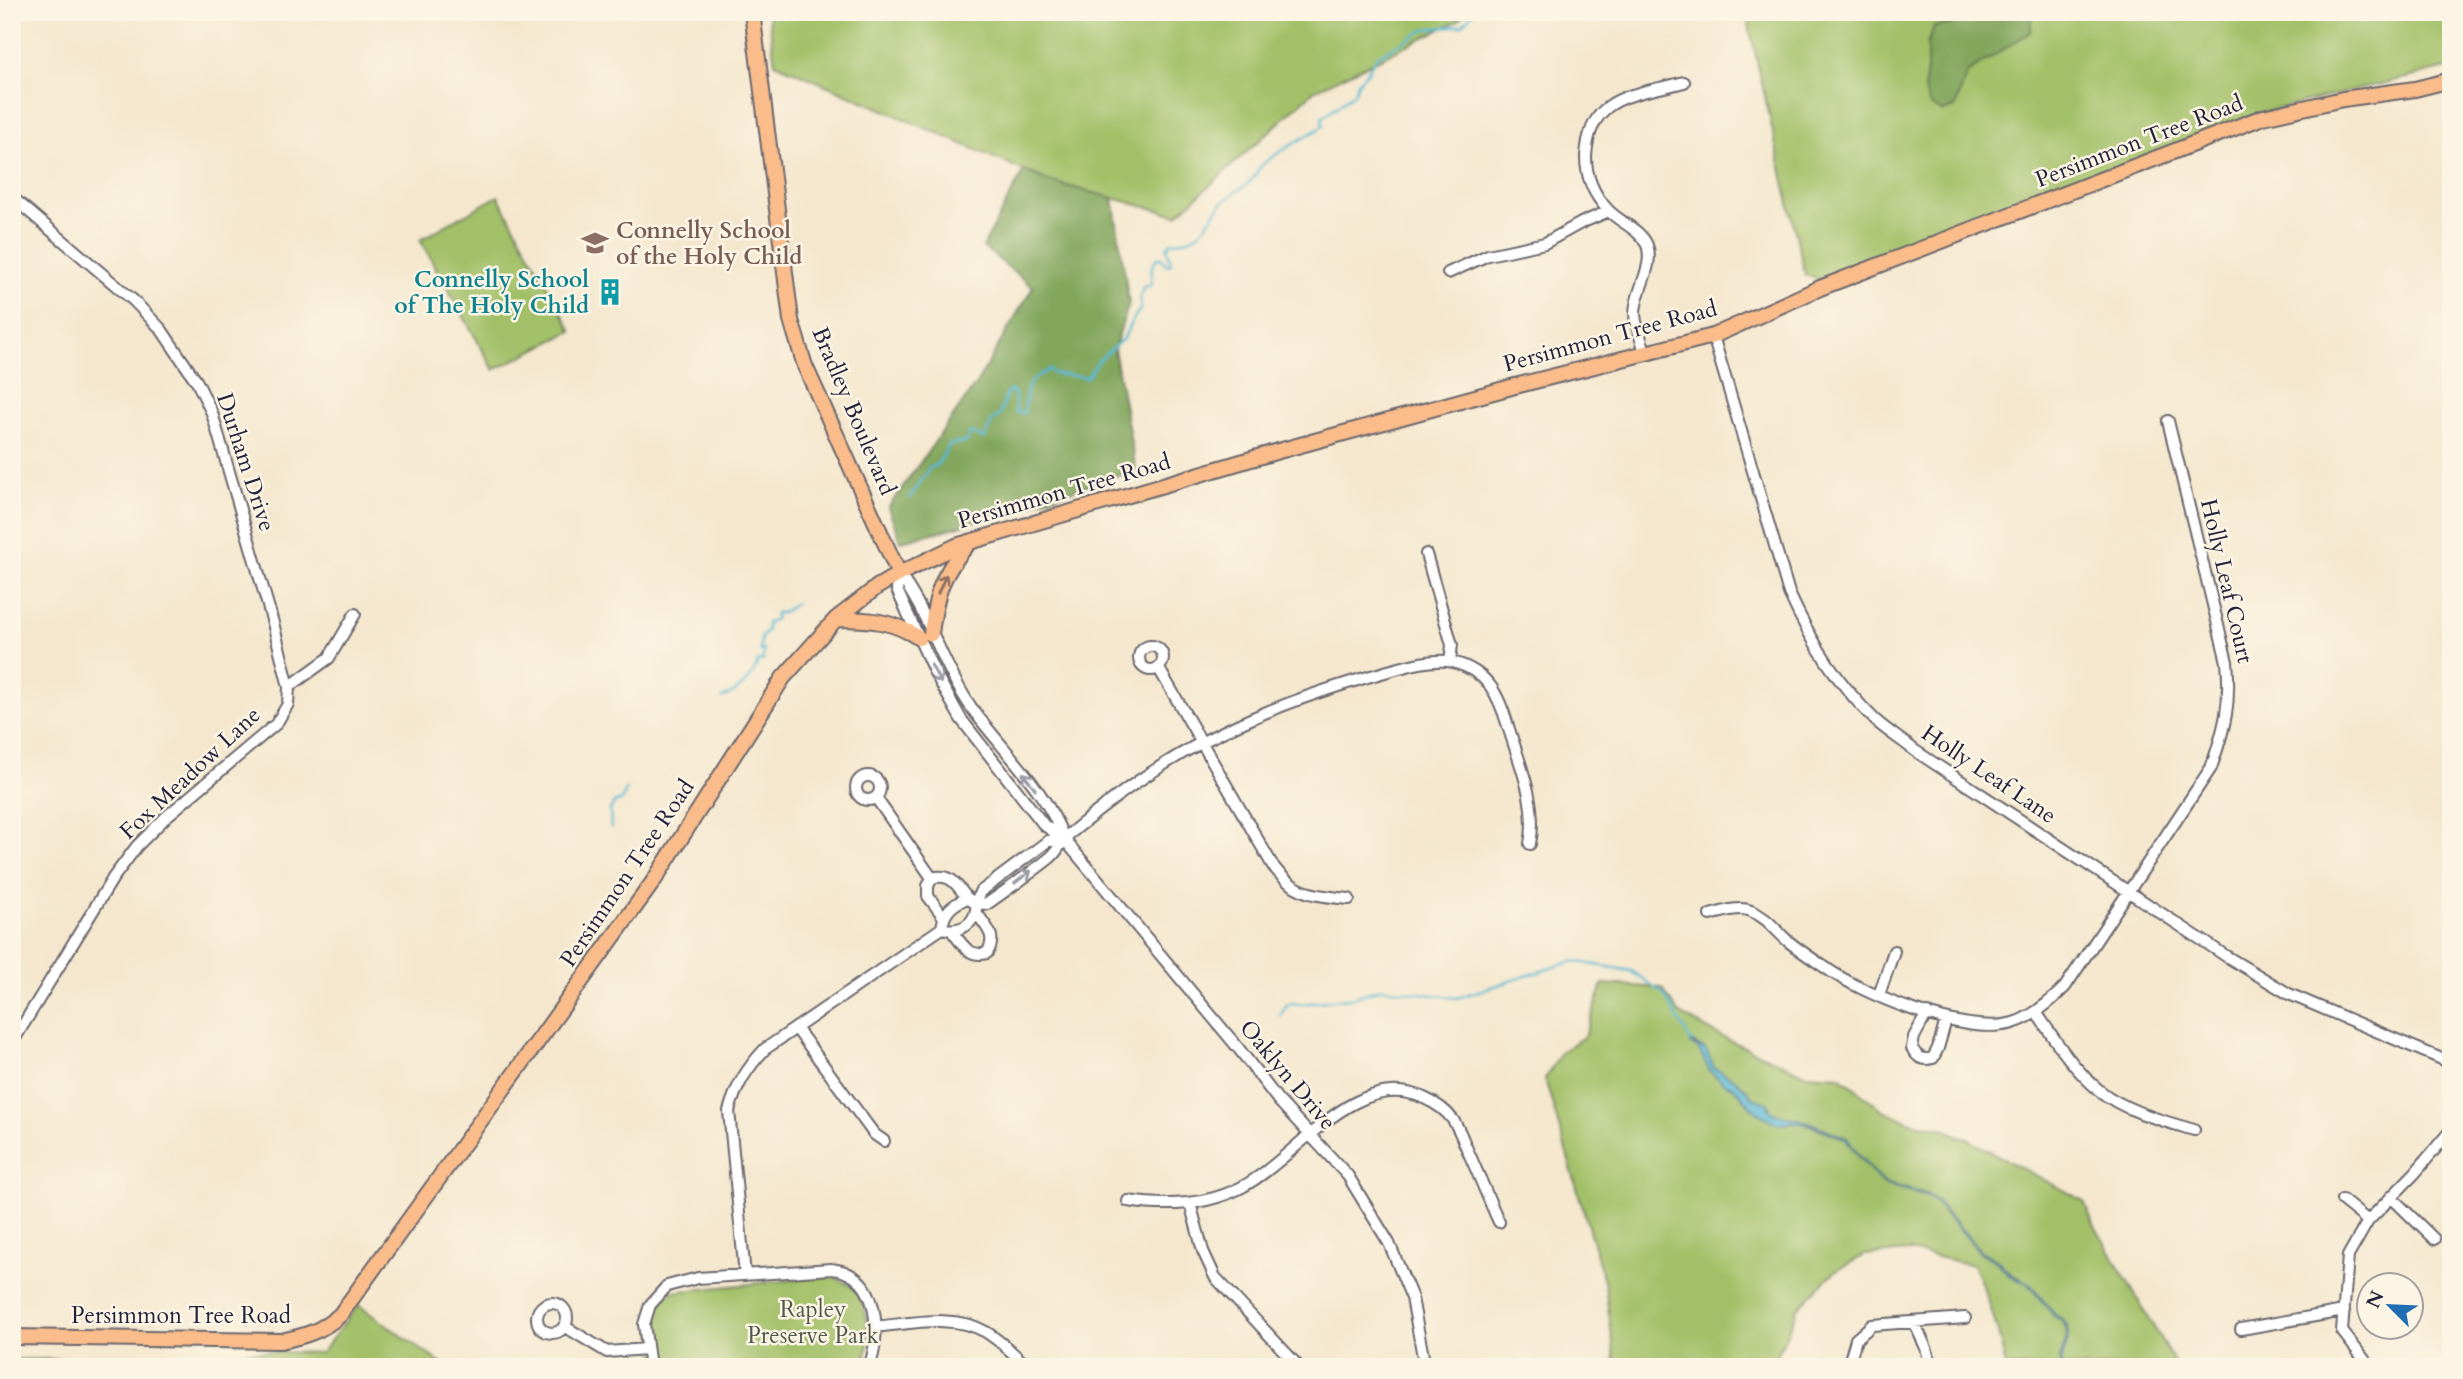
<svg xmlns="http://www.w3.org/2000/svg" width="2463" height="1379" font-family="Cardo,serif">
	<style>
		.green { fill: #a2c068; stroke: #627152; stroke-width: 2 }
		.forest { fill: #81a65c; stroke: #52644c; stroke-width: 2 }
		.water { fill: #55b7d3; stroke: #3c6c87; stroke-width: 2 }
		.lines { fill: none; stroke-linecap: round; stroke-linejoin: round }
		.stream { stroke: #55b7d3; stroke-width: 2.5 }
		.minor-casing { stroke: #6c676e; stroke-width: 14 }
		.major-casing { stroke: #6c676e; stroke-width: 18 }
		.minor { stroke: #fff; stroke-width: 10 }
		.major { stroke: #f9bc8a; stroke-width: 14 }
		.oneway { stroke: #8e6f62 }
		.oneway2 { stroke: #9c9ca7 }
		.labels { text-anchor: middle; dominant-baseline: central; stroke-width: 5; stroke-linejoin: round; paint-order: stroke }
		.street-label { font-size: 23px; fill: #22223b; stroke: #fcf5e5 }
		.education-label { font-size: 23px; font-weight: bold; fill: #785e54; stroke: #fcf5e5; text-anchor: start }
		.culture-label { font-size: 23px; font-weight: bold; fill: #0d838f; stroke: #fcf5e5; text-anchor: end }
		.park-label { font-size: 23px; fill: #4f594b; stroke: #fcf5e5 }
	</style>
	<rect width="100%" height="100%" fill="#fcf5e5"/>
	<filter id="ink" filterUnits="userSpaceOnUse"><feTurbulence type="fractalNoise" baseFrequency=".0143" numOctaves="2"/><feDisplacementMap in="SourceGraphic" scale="14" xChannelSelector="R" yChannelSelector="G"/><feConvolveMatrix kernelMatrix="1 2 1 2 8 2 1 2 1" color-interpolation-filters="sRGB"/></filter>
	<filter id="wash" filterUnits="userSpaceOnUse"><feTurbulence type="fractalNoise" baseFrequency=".00686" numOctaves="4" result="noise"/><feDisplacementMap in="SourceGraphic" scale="28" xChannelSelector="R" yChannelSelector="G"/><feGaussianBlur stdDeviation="1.57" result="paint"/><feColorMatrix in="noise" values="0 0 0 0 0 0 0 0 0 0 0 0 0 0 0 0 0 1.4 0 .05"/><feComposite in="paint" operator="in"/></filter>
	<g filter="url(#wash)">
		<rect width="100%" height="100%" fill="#f4e7cd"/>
		<!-- green -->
		<path class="green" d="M768 12H1465L1459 20 1315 90 1177 215 1048 181 775 63Z
			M1746 12H2451V67L2257 114 1827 281 1805 275Z
			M498 196 572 331 494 370 420 240Z
			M1603 984 1662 988 1679 1013 1720 1036 1805 1074 1840 1076 1881 1109 1913 1123 1939 1127 1969 1140 2084 1201 2092 1221 2177 1367H2006C1999 1331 1989 1298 1973 1265L1910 1251 1865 1255 1835 1271 1798 1308 1772 1367H1616L1605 1284 1545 1079 1561 1052 1585 1036Z
			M832 1276C839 1280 851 1284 856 1291 868 1310 874 1348 861 1367H659L654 1351 652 1315 671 1292Z
			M358 1305 446 1367H12V1359H199L248 1351 321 1353Z"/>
		<!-- forest -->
		<path class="forest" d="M1966 12H2032L2030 32 1967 73 1955 108 1943 112 1930 105 1924 89 1927 71V44L1934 27 1951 24Z
			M1024 170 1048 181 1113 198 1129 303 1114 349 1136 470 957 527 901 541 888 508 976 384 1033 287 983 247Z"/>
		<!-- water -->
		<path class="water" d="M1691 1042 1706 1050 1714 1068 1735 1079 1748 1091 1752 1098 1768 1103 1769 1109 1773 1113 1809 1122 1847 1138 1860 1157 1881 1180 1887 1184 1926 1194 1936 1201 1981 1251 1998 1261 2012 1275 2028 1282 2055 1315 2062 1319 2068 1327 2069 1336 2061 1362 2062 1367 2059 1362 2067 1336 2066 1328 2061 1320 2054 1316 2027 1283 2011 1277 1997 1262 1980 1252 1935 1202 1925 1195 1886 1185 1880 1181 1859 1157 1846 1139 1808 1124 1791 1122 1778 1124 1760 1114 1751 1107 1735 1088 1725 1084 1710 1071 1698 1048 1690 1044Z"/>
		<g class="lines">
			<!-- stream -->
			<path class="stream" d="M910 498 930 467 937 465 950 444 967 442 970 432 984 439 992 421 1000 415 1006 395 1010 390 1015 394 1016 412 1024 413C1029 384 1022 385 1050 369L1054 374 1087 377 1099 360 1124 338 1130 324 1141 308 1140 297 1143 287 1151 285 1152 266 1157 258H1161L1167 265 1171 264 1167 248 1171 242C1201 241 1204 227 1220 205 1227 196 1241 190 1250 182 1255 176 1258 169 1263 164 1282 149 1303 139 1323 126L1322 118 1354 93 1358 82 1368 71 1377 56 1426 29 1462 25 1474 12
				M722 698C739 692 753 679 758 661H763L764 650 760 651 761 638 767 631V623L775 619 776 613H782L796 603
				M611 828 610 810 614 803 622 800 626 789
				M1280 1016 1288 1003 1302 1004 1355 997 1382 988 1457 998 1573 961 1631 971 1664 994 1691 1042"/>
		</g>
	</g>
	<g filter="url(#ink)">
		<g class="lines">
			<defs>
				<path id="minor" d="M12 197 134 301 161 329 197 382 212 413 273 623 289 687
					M1448 273 1488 255 1545 243 1581 223 1609 211
					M1713 336 1789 593C1810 640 1838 684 1875 720 1887 731 1902 740 1914 750L2226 956 2289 994 2451 1063
					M1646 354C1642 341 1635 326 1635 313 1635 291 1655 266 1647 245 1640 229 1619 222 1608 210 1594 195 1586 177 1586 157 1589 93 1635 96 1684 82
					M1426 554 1452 645 1450 661
					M899 574 897 590 934 671 961 719 1044 825 1064 839 1239 1049 1278 1100 1348 1176 1389 1243 1412 1298 1425 1367
					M899 574C929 614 942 665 971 707 1002 750 1046 789 1064 839
					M1139 658a12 12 0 1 1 24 0a12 12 0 1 1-24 0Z
					M1158 667 1273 866C1296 896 1315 895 1349 899
					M856 788a12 12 0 1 1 24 0a12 12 0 1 1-24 0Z
					M876 798 932 878
					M932 878C951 873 956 884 967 898
					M932 878 928 886V896L943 916
					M1710 915C1722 912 1739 906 1751 911 1767 917 1776 931 1788 941 1799 950 1811 958 1823 966 1861 994 1966 1037 2013 1023 2033 1017 2050 1002 2065 987L2211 768C2225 727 2231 705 2227 662L2168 421
					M942 928C955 932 970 928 975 914 977 908 976 900 980 892L1048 841 1064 839
					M952 931C962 944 969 958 987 953 998 936 986 927 976 912
					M1879 995 1894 951
					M2036 1012C2055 1040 2073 1069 2100 1091 2125 1111 2164 1121 2194 1130
					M1927 1013 1914 1037 1912 1048C1917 1057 1922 1061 1933 1058L1938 1048 1946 1020
					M796 1028 874 1134 884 1141
					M12 1043 113 878 137 846 167 816 276 724 288 704 289 687 329 658 355 614
					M2391 1197 2434 1239
					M2342 1200 2368 1221
					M1128 1201C1167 1207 1206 1206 1242 1187 1297 1158 1355 1067 1424 1098 1435 1103 1446 1110 1453 1120 1459 1128 1463 1140 1467 1149 1478 1173 1488 1198 1499 1222
					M1190 1203 1203 1251 1215 1277 1299 1367
					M745 1275 729 1111C736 1086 747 1068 765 1049L942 928C944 911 952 905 967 898L975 903 987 904C1008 889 1030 874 1051 857 1058 851 1061 842 1067 836 1094 814 1123 790 1152 772 1223 725 1303 695 1385 672 1403 667 1435 657 1453 662 1488 672 1498 693 1508 726 1520 765 1538 804 1530 844
					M537 1318a15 15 0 1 1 30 0a15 15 0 1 1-30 0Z
					M1914 1322 1926 1348 1931 1367
					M564 1326 607 1352 647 1349
					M874 1327C910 1324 954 1313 986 1332 1002 1342 1015 1355 1028 1367
					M2241 1329 2344 1311
					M650 1367 644 1324 650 1305 667 1286 698 1278 831 1269C836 1270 842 1270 847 1273 880 1287 880 1339 869 1367
					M1848 1367 1856 1339 1872 1325 1965 1318
					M2370 1367 2342 1331 2348 1256 2368 1221 2415 1173 2451 1130"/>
				<path id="major" d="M752 12 791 320 805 366 899 574
					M836 619C866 619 893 620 919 638
					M931 634C936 594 941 575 968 544
					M12 1337 281 1341C305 1336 322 1331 340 1315L653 882 783 678 836 619 877 587 899 574 956 546 1275 452 1515 386 1713 336 1820 288 2263 117 2343 99 2415 89 2451 80"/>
			</defs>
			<!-- minor casing -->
			<use href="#minor" class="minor-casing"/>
			<!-- major casing -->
			<use href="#major" class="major-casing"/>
			<!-- minor -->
			<use href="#minor" class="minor"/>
			<!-- major -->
			<use href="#major" class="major"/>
		</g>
		<!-- one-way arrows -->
		<defs><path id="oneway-shaft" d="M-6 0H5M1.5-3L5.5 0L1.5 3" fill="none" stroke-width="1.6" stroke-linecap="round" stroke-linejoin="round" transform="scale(1.75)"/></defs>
		<use class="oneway" href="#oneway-shaft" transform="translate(942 584) rotate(-66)"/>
		<g class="oneway2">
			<use href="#oneway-shaft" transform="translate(936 674) rotate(62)"/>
			<use href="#oneway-shaft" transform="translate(1029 781) rotate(-128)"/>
			<use href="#oneway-shaft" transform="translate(1023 877) rotate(-37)"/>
		</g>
	</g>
	<!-- icons -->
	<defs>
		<symbol id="school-bare" viewBox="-9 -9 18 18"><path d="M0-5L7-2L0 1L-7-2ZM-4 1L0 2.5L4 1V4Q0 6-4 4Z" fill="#8d6e63" stroke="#fcf5e5" stroke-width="2.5" paint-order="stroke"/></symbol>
		<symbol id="building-bare" viewBox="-9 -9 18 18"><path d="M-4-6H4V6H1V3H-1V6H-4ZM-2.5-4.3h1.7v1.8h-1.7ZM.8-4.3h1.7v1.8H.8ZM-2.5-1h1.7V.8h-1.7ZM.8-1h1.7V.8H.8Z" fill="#0f9aa8" stroke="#fcf5e5" stroke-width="2.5" paint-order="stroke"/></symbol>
	</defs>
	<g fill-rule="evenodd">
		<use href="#school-bare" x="576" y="224" width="38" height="38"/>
		<use href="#building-bare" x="591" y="273" width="38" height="38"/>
	</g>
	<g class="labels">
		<!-- street labels -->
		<g class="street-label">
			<text transform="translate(2139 141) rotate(-21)">Persimmon Tree Road</text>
			<text transform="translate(1610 336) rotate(-15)">Persimmon Tree Road</text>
			<text transform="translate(854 411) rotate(67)">Bradley Boulevard</text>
			<text transform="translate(246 462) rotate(72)">Durham Drive</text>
			<text transform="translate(1064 491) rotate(-16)">Persimmon Tree Road</text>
			<text transform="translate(2227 581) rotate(77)">Holly Leaf Court</text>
			<text transform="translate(190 773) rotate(-43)">Fox Meadow Lane</text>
			<text transform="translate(1989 774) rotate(34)">Holly Leaf Lane</text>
			<text transform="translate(627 873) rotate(-56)">Persimmon Tree Road</text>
			<text transform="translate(1288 1075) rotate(50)">Oaklyn Drive</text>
			<text x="181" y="1315">Persimmon Tree Road</text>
		</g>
		<!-- education labels -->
		<g class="education-label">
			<text x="616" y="230">Connelly School<tspan x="616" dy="26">of the Holy Child</tspan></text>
		</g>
		<!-- culture labels -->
		<g class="culture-label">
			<text x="589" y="279">Connelly School<tspan x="589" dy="26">of The Holy Child</tspan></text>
		</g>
		<!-- park labels -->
		<g class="park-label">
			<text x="813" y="1309">Rapley<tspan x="813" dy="26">Preserve Park</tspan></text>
		</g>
	</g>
	<!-- margin -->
	<rect width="2463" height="1379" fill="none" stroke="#fcf5e5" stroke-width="42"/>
	<!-- north arrow -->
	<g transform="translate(2390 1306) rotate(294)"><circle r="33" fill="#fcf5e5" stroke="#a5a1a1" stroke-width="2"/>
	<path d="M0-5L12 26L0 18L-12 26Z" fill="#1f6fb2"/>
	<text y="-10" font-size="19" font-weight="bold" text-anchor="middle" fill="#22223b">N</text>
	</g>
</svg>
